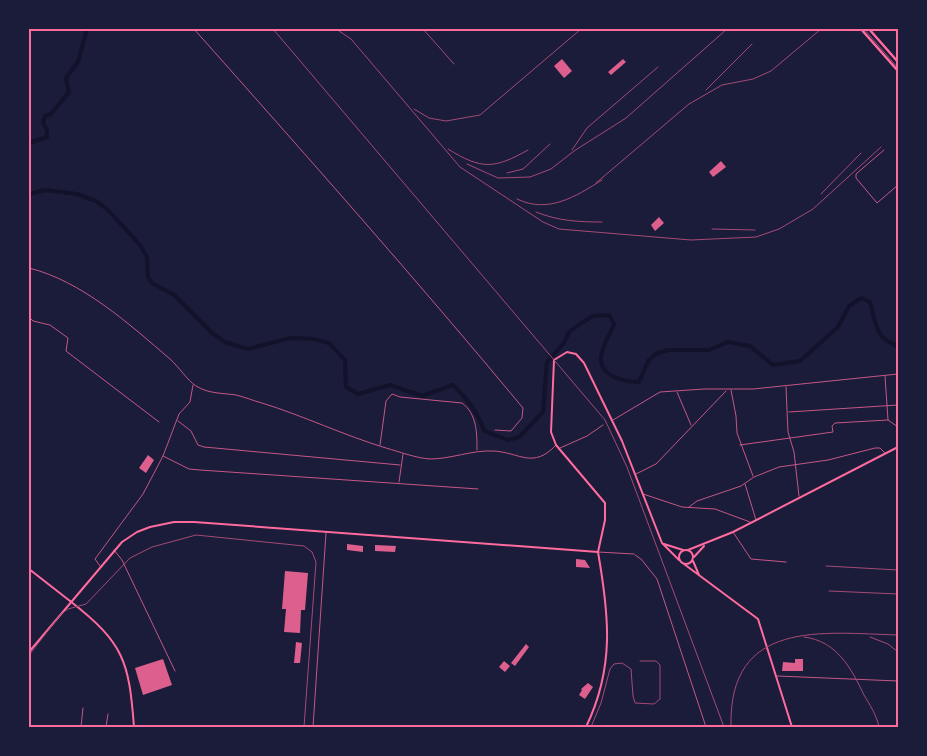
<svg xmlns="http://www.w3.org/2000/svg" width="927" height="756" font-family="Overpass,sans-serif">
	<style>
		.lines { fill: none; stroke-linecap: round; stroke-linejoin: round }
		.river { stroke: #12122b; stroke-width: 4 }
		.building { fill: #dd5f8e }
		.minor { stroke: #c65784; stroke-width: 1 }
		.tertiary { stroke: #c65784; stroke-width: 1 }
		.secondary { stroke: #ff6b9d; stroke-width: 2 }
		.primary { stroke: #ff6b9d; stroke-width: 2 }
		.trunk { stroke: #ff6b9d; stroke-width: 2.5 }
		.tram { stroke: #a44b75; stroke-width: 1 }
		.rail { stroke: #a44b75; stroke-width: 1 }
		.neatline { fill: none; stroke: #ff6b9d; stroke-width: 2 }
	</style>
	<rect width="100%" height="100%" fill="#1b1b3a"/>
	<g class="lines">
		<!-- river -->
		<path class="river" d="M29 143 47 137V130L43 123 45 116 51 114 69 92 66 78 78 62 87 29
			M29 194 45 190 77 194 96 201 108 210 140 245 147 257 148 277 152 283 174 295 212 333 225 342 248 349 290 338 314 339 329 343 345 360 346 387 358 394 390 385 422 396 453 385C467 399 478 412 484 431L508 440 519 437 543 412 547 362 564 343 569 332 580 324 593 316 609 315 614 324C611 332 607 338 604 346 592 373 617 381 639 382L648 361 656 354 668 350H709L728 342 750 346 773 365 800 361 838 327 849 306 861 298 870 302C876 323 875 339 898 346"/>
	</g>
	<!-- building -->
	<path class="building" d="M562 59 572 71 564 78 554 66Z
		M623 59 626 62 611 75 608 72Z
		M721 161 726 167 713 177 709 172Z
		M659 217 664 223 655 231 651 225Z
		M148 455 154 460 146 473 139 468Z
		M347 544 363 546V552L347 550Z
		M375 545 396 546 395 552 375 551Z
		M576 559 585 560 590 568 576 567Z
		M285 571 308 573 305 610H301L300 633 284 632 286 609H282Z
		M296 642 302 643 300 663H294Z
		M526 644 529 647 515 666 511 663Z
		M163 659 172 685 143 695 135 668Z
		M795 659H803V671H782L783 662 795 663Z
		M504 661 510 666 505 672 499 667Z
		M588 683 593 687 585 699 579 695 582 690 581 689Z"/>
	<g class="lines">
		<!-- minor -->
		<path class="minor" d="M194 29C305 154 416 279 523 408L522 418 511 431 495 430
			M884 150 856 174V178L877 203 898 185
			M29 268C82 281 129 324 170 359 179 367 187 380 196 386 209 394 223 393 236 395 245 397 254 401 262 403 304 416 343 435 386 448 400 452 416 458 430 459 451 459 472 450 493 451 519 452 533 470 556 445
			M29 317 33 321 50 325 68 338 66 351 159 422
			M885 376 888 420 898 427
			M786 387 788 432 794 452 799 496
			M731 390 736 416 737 433 753 476
			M677 392 691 425
			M789 412 898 405
			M613 420 660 392 704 389H753L898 374
			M178 421 191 431 198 445 204 447 400 465
			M380 445 386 401 392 394 400 397 462 403C477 414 477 433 477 450
			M740 445 833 432 832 426 835 423 888 420
			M560 448 587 436 603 425
			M163 456 189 469 200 470 478 489
			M636 474 656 464 726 391
			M399 482 403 454
			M745 484 756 520
			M643 494 682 507 715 509 750 522
			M689 507 697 501 741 486 754 477 779 467 828 460 875 448H880L885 453
			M733 532 751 559 786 562
			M114 550 122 560 175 671
			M635 555 641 559 657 579 706 727
			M100 566 95 559 143 494 163 456 179 414 190 402 193 385
			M777 676 898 681
			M81 727 83 708
			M106 727 108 714"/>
		<!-- tertiary -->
		<path class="tertiary" d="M598 552 634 554
			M313 727 326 533"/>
		<!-- secondary -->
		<path class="secondary" d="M70 601C124 643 129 661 134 727
			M586 727C615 667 609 615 598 552"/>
		<!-- primary -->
		<path class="primary" d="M664 544 683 550
			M688 550 733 532 898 447
			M679 557a7 7 0 1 1 14 0a7 7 0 1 1-14 0Z
			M694 557 704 546
			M693 561 699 575
			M684 564 758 619 792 727
			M29 569 70 601
			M29 652 122 542 137 532 150 527 174 522H194L598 552 605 520V503L556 445 551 432 554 360 567 352 576 354 584 363 622 441 662 543 679 560"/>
		<!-- trunk -->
		<path class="trunk" d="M861 29 898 71
			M869 29 898 62"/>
		<!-- tram -->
		<path class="tram" d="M864 29 898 68
			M29 655 61 614 68 609 86 604 130 558 152 547 196 535 304 546 312 552 316 562 304 727
			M591 727 601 703 610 669 614 664 622 663 631 669 633 696 635 703 654 704 660 699V665L656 661H640"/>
		<!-- rail -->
		<path class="rail" d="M273 29 605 420 627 467 724 727
			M336 29 351 39 460 167 543 222 559 229 691 240 756 237 779 229 813 209 881 147
			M423 29 454 64
			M706 90 752 44
			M414 109 429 118 446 121 480 115 581 29
			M448 149C482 170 494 169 528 150
			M572 150 587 128 658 67
			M467 164 498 178 530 177 551 169 574 151 626 118 727 29
			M507 173 523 169 550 144
			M596 183 689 104 722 85 753 79 771 71 821 29
			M821 194 861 153
			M517 199C548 214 575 197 602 180
			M536 212C558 221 579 222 602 222
			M712 229 755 230
			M826 566 898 570
			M829 591 898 594
			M804 637C837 641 851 668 864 695 870 705 877 716 879 727
			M870 637 888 644 898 652
			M731 727C728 618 823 633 898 635"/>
	</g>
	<!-- border -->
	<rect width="927" height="756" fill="none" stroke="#1b1b3a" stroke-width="60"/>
	<rect x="30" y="30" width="867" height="696" class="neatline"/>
</svg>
